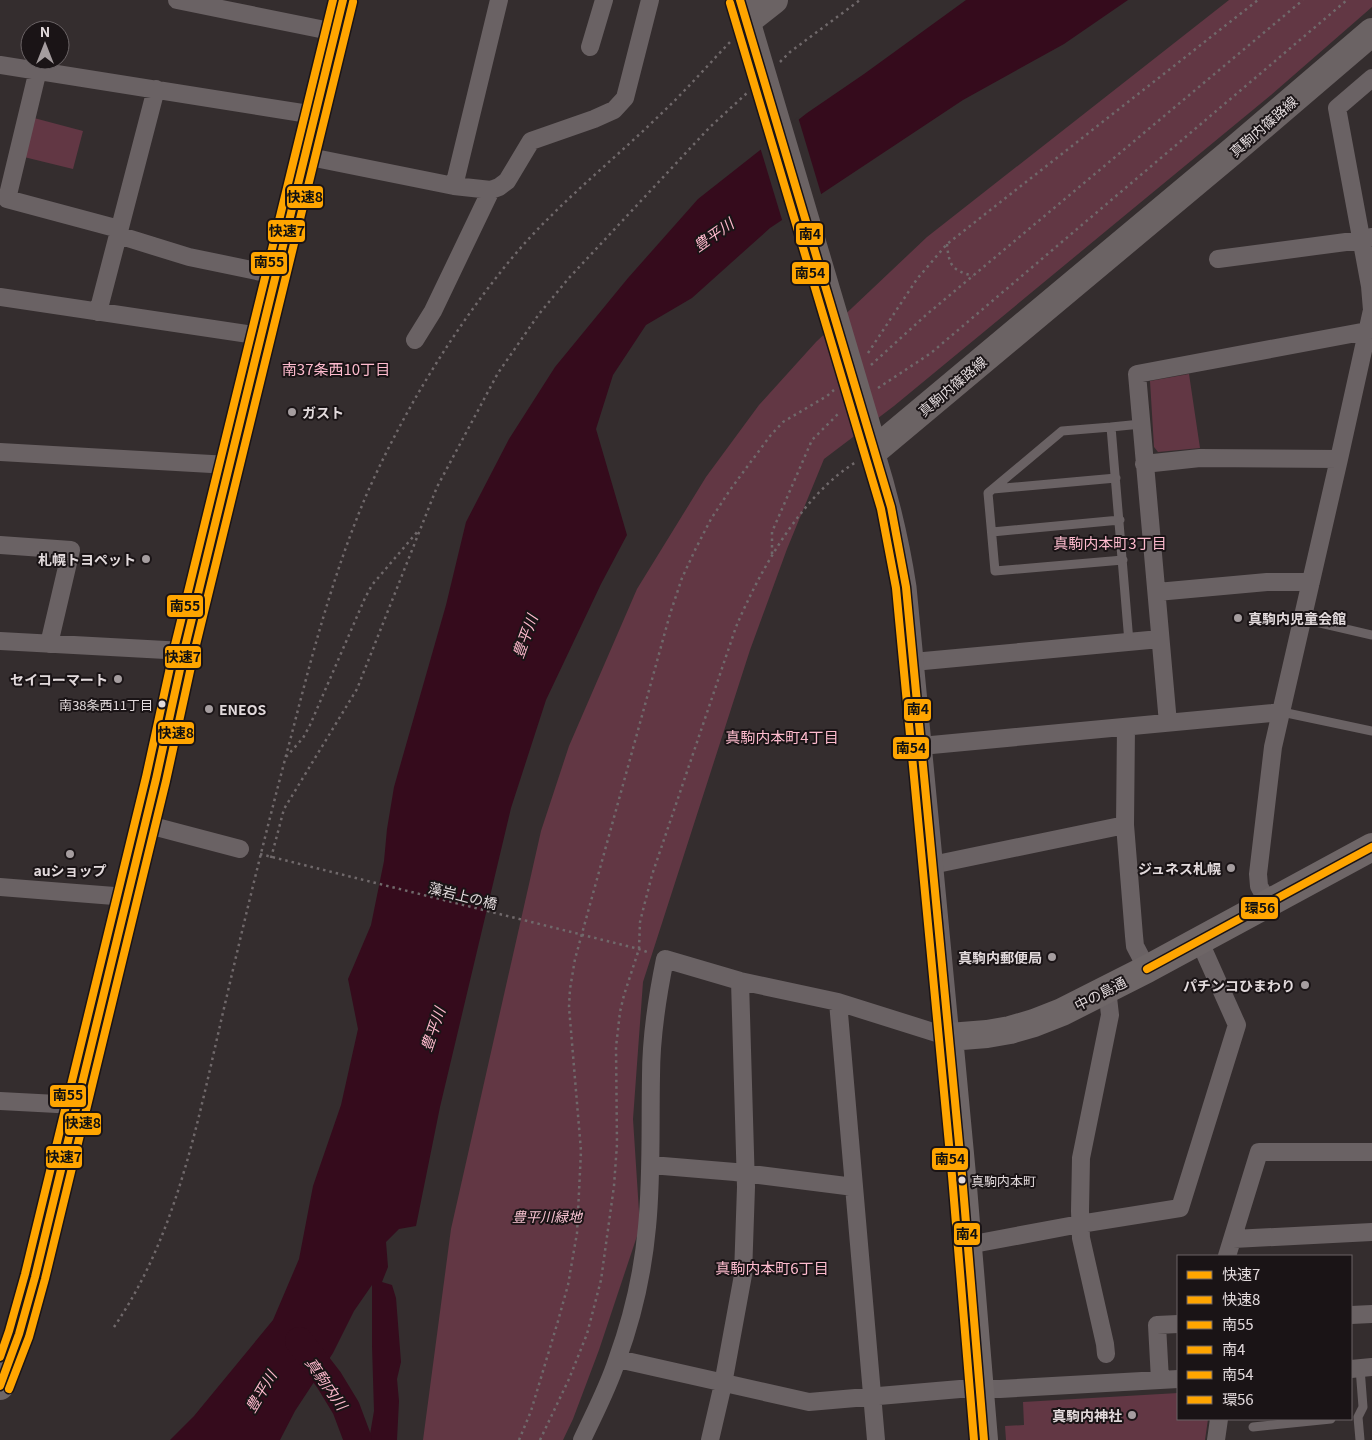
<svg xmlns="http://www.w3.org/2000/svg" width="1372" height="1440" font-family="Georgia,'Noto Sans JP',serif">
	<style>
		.green { fill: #623744 }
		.water { fill: #350b1c }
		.pier { fill: #342d2e }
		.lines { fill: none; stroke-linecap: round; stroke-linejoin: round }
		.river { stroke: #350b1c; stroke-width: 28 }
		.path { stroke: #70696b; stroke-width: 2.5; stroke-dasharray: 2.5 4; stroke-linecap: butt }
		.service { stroke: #6a6264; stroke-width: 9 }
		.minor { stroke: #6a6264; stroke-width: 18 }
		.tertiary { stroke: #6a6264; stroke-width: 21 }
		.primary { stroke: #6b6364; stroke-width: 28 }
		.trunk { stroke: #6e6667; stroke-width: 28 }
		.bus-1-casing { stroke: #1a1416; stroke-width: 11 }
		.bus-2-casing { stroke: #1a1416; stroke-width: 11 }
		.bus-3-casing { stroke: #1a1416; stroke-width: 11 }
		.bus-4-casing { stroke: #1a1416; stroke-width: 11 }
		.bus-5-casing { stroke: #1a1416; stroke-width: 11 }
		.bus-6-casing { stroke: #1a1416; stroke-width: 11 }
		.bus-1 { stroke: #ffa500; stroke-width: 8 }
		.bus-2 { stroke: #ffa500; stroke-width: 8 }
		.bus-3 { stroke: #ffa500; stroke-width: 8 }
		.bus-4 { stroke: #ffa500; stroke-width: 8 }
		.bus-5 { stroke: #ffa500; stroke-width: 8 }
		.bus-6 { stroke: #ffa500; stroke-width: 8 }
		.poi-dot { fill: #a59d9f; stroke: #1a1416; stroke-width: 2 }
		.bus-dot { fill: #e2dadc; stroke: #1a1416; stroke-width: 2 }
		.labels { text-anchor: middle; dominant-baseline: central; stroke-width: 4; stroke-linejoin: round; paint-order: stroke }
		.bus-label { font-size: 13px; fill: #e2dadc; stroke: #1a1416; text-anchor: end }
		.street-label { font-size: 14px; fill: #e2dadc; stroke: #1a1416 }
		.poi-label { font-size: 14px; font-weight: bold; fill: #e2dadc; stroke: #1a1416; text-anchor: end }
		.park-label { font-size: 14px; font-style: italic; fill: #f6c2d0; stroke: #1a1416 }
		.water-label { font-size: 15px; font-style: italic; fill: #fcb8cb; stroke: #1a1416 }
		.neighbourhood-label { font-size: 15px; fill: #febbce; stroke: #1a1416 }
		.line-badge { stroke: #1a1416; stroke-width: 2 }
		.pale-badge-label { font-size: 14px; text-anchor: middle; font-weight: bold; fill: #111 }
	</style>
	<rect width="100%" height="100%" fill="#342d2e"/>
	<!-- green -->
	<path class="green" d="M1229 0H1372V7L1271 95 1129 212 894 406 824 459 787 549 750 650 643 982 633 1119 640 1227 599 1350 573 1419 563 1440H423L451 1229 541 831 569 746 637 589 706 477 759 405 816 342 927 237Z
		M34 118 83 131 73 169 24 157Z
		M1189 374 1200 448 1158 452 1154 447 1150 381Z
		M1178 1393V1419H1208L1205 1440H1006L1005 1426 1024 1425 1023 1402Z"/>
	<!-- water -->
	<path class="water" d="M966 0H1128L1064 44 963 100 770 228 692 298 646 325 613 375 596 429 627 535 601 584 546 700 511 808 440 1107 416 1226 399 1229 386 1242 388 1267 382 1282 392 1285 396 1298 401 1362 397 1379 399 1401 397 1440H369L374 1411 372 1346V1285L354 1311 333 1353 295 1411 280 1440H170L194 1416 273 1320 299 1259 313 1186 341 1105 358 1029 348 979 371 925 384 861 387 829 394 787 446 605 466 522 509 439 555 367 628 278 698 199 807 113 864 74Z"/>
	<!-- pier -->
	<path class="pier" d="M798 117 822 197 783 223 760 147Z"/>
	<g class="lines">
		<!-- river -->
		<path class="river" d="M299 1341 329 1380 346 1408 358 1440"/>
		<!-- path -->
		<path class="path" d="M780 62 790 52 860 0
			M947 244C949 266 952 270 973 276
			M868 353 917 279 947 244 1258 0
			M871 365 926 315 1303 0
			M878 388 931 353 1347 0
			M772 554V532L812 440 840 412
			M286 757 303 738 310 725 365 598 372 585 418 531
			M260 854 639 949 650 953
			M271 858 284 809 357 689 437 487 498 373 539 314 568 279 710 127 747 93
			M114 1327C179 1232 199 1114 225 1004 246 913 268 823 292 733 313 651 335 567 369 489 405 409 452 332 507 264 553 207 612 162 664 111 687 89 708 65 730 42
			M519 1440 531 1411 558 1321 568 1285 577 1233 581 1151 569 1007 570 989 575 959 670 614 682 578 696 548 711 519 730 490 770 436 783 422 827 396 834 390
			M540 1440 569 1379 587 1334 601 1280 614 1186 617 1144 616 1047 620 1012 624 995 639 949 640 922 643 910 652 875 736 627C760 570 802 495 856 462"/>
		<!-- service -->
		<path class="service" d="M1111 427 1062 431 988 493 995 571 1123 560
			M993 489 1116 478
			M992 532 1120 520
			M1303 619 1372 635
			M1129 642 1111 427 1141 424
			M1282 712 1372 731
			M1253 1427 1331 1419
			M1360 1440 1358 1417 1363 1407 1360 1368"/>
		<!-- minor -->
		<path class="minor" d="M177 0 335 32
			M590 47 604 0
			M0 65 315 115
			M38 70 7 199 119 229
			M305 156 454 186 491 190 499 187 507 181 531 141 594 119 614 110 625 98 650 0
			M454 186 499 0
			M118 235 189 257 276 275
			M1218 259 1361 240 1371 237
			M0 297 261 336
			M98 312 156 89
			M415 340 433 311 491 190
			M0 452 229 465
			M1144 464 1200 458 1339 459
			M0 545 71 550 49 644
			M1157 592 1267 582H1311
			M0 641 184 651
			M913 662 1160 639
			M1168 723 1137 374 1367 331
			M1126 727 1125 825 1134 936 1135 946 1147 969
			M921 746 1282 712
			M145 824 240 849
			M932 865 1125 825
			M0 887 127 897
			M1268 903 1259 886 1258 874 1273 747 1339 459 1372 310 1370 286 1337 108 1372 78
			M838 1002 876 1440
			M0 1101 76 1105
			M651 1165 735 1172 854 1187
			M1233 1239 1372 1232
			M968 1245 1080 1224 1180 1208 1237 1025 1199 940
			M1227 1256 1259 1152H1372
			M1351 1315 1372 1314
			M1106 1354 1105 1344 1081 1238 1080 1211 1081 1158 1110 1015 1107 989
			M618 1359 809 1402 960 1389H1000L1178 1379
			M1351 1369 1372 1367
			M1160 1380 1157 1325 1178 1324
			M582 1440C594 1414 608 1388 617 1360 632 1319 643 1271 647 1227 652 1177 650 1126 651 1076 651 1036 657 998 665 959L740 981 838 1002 949 1037
			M710 1440 723 1384 743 1275 746 1187 740 981
			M1216 1440 1219 1419"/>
		<!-- tertiary -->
		<path class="tertiary" d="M874 451C888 496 899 541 906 587L949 1037"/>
		<!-- primary -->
		<path class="primary" d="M740 0 874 451 1234 150 1372 32
			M746 22 774 0"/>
		<!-- trunk -->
		<path class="trunk" d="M0 1386 19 1334 35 1277 156 779 184 651 343 0
			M984 1440 962 1175 949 1037 987 1034 1010 1030 1034 1023 1062 1012 1147 969 1372 847"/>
		<defs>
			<path id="bus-1" d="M0 1386 19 1334 35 1277 156 779 184 651 343 0"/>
			<path id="bus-2" d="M9 1389 29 1337 45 1279 166 781 194 653 353 2"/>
			<path id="bus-3" d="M0 1357 9 1331 25 1274 146 777 174 649 333 0"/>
			<path id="bus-4" d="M740 0 891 507 906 587 962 1175 984 1440"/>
			<path id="bus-5" d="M730 3 881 509 896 588 952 1176 974 1440"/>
			<path id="bus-6" d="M1147 969 1372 847"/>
		</defs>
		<!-- bus-1 casing -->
		<use href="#bus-1" class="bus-1-casing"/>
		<!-- bus-2 casing -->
		<use href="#bus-2" class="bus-2-casing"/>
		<!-- bus-3 casing -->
		<use href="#bus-3" class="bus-3-casing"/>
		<!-- bus-4 casing -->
		<use href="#bus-4" class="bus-4-casing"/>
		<!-- bus-5 casing -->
		<use href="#bus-5" class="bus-5-casing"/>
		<!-- bus-6 casing -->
		<use href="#bus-6" class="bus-6-casing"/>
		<!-- bus-1 -->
		<use href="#bus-1" class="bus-1"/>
		<!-- bus-2 -->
		<use href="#bus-2" class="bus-2"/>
		<!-- bus-3 -->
		<use href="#bus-3" class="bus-3"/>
		<!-- bus-4 -->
		<use href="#bus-4" class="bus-4"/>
		<!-- bus-5 -->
		<use href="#bus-5" class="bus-5"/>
		<!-- bus-6 -->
		<use href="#bus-6" class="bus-6"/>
	</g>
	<!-- markers -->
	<g class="poi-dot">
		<circle cx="292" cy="412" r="5"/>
		<circle cx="146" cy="559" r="5"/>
		<circle cx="1238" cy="618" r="5"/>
		<circle cx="118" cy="679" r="5"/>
		<circle cx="209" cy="709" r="5"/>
		<circle cx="70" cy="854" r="5"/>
		<circle cx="1231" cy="868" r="5"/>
		<circle cx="1052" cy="957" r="5"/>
		<circle cx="1305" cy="985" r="5"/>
		<circle cx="1132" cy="1415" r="5"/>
	</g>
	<g class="bus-dot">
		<circle cx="162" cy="704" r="4.5"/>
		<circle cx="962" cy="1180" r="4.5"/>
	</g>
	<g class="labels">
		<!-- bus labels -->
		<g class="bus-label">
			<text x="153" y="704">南38条西11丁目</text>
			<text x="971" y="1180" text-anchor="start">真駒内本町</text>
		</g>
		<!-- street labels -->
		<g class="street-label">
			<text transform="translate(1263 126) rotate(-41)">真駒内篠路線</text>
			<text transform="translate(952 386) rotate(-40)">真駒内篠路線</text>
			<text transform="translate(463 895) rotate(14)">藻岩上の橋</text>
			<text transform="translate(1100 993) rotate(-27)">中の島通</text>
		</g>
		<!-- poi labels -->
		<g class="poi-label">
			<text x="302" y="412" text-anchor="start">ガスト</text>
			<text x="136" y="559">札幌トヨペット</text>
			<text x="1248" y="618" text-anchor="start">真駒内児童会館</text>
			<text x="108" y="679">セイコーマート</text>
			<text x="219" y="709" text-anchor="start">ENEOS</text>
			<text x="1221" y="868">ジュネス札幌</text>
			<text x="70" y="870" text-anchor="middle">auショップ</text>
			<text x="1042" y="957">真駒内郵便局</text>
			<text x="1295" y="985">パチンコひまわり</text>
			<text x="1122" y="1415">真駒内神社</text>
		</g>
		<!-- park labels -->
		<g class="park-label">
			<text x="547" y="1216">豊平川緑地</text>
		</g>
		<!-- water labels -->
		<g class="water-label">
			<text transform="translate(713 234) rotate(-35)">豊平川</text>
			<text transform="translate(524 636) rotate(-70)">豊平川</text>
			<text transform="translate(432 1029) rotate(-71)">豊平川</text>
			<text transform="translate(327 1383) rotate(55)">真駒内川</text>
			<text transform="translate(260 1391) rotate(-59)">豊平川</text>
		</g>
		<!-- neighbourhood labels -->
		<g class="neighbourhood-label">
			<text x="336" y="368">南37条西10丁目</text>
			<text x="1110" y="542">真駒内本町3丁目</text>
			<text x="782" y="736">真駒内本町4丁目</text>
			<text x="772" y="1267">真駒内本町6丁目</text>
		</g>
	</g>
	<g class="line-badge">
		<rect x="286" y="185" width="38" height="24" rx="5" fill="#ffa500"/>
		<rect x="267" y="219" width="39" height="24" rx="5" fill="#ffa500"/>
		<rect x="795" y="222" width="29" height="24" rx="5" fill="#ffa500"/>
		<rect x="250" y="251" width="38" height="24" rx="5" fill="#ffa500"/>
		<rect x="791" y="261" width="39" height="24" rx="5" fill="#ffa500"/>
		<rect x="166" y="594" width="38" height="24" rx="5" fill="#ffa500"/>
		<rect x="164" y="645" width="38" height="24" rx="5" fill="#ffa500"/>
		<rect x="903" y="698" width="29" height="24" rx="5" fill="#ffa500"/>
		<rect x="157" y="721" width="38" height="24" rx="5" fill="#ffa500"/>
		<rect x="892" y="736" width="38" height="24" rx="5" fill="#ffa500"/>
		<rect x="1240" y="896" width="39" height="24" rx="5" fill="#ffa500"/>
		<rect x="49" y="1084" width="38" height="24" rx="5" fill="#ffa500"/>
		<rect x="64" y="1112" width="38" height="24" rx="5" fill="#ffa500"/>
		<rect x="45" y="1145" width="38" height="24" rx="5" fill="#ffa500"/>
		<rect x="931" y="1147" width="38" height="24" rx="5" fill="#ffa500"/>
		<rect x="953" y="1222" width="28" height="24" rx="5" fill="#ffa500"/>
	</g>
	<g class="pale-badge-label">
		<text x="305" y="202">快速8</text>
		<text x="287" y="236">快速7</text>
		<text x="810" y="239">南4</text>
		<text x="269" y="267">南55</text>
		<text x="810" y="278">南54</text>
		<text x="185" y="611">南55</text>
		<text x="183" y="662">快速7</text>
		<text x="918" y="714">南4</text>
		<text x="176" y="738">快速8</text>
		<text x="911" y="753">南54</text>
		<text x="1260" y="913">環56</text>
		<text x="68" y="1100">南55</text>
		<text x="83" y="1128">快速8</text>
		<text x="64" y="1162">快速7</text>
		<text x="950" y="1164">南54</text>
		<text x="967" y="1239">南4</text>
	</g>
	<!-- legend -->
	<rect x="1177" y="1255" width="175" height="165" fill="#1a1416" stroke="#6a6365"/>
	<rect x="1187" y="1271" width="25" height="8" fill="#ffa500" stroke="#6a6365"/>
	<text x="1222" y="1280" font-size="15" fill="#e2dadc">快速7</text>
	<rect x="1187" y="1296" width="25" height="8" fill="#ffa500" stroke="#6a6365"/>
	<text x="1222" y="1305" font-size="15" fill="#e2dadc">快速8</text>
	<rect x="1187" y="1321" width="25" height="8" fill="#ffa500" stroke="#6a6365"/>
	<text x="1222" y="1330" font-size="15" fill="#e2dadc">南55</text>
	<rect x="1187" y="1346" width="25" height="8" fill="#ffa500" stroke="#6a6365"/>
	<text x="1222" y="1355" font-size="15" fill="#e2dadc">南4</text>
	<rect x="1187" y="1371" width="25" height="8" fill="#ffa500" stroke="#6a6365"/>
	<text x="1222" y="1380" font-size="15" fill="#e2dadc">南54</text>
	<rect x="1187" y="1396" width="25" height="8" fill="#ffa500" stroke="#6a6365"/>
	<text x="1222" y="1405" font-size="15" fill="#e2dadc">環56</text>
	<!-- north arrow -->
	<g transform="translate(45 45)"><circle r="24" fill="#1a1416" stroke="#6a6365"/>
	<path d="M0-4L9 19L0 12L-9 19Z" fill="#a59d9f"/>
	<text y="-8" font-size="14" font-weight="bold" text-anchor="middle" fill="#e2dadc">N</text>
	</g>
</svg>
